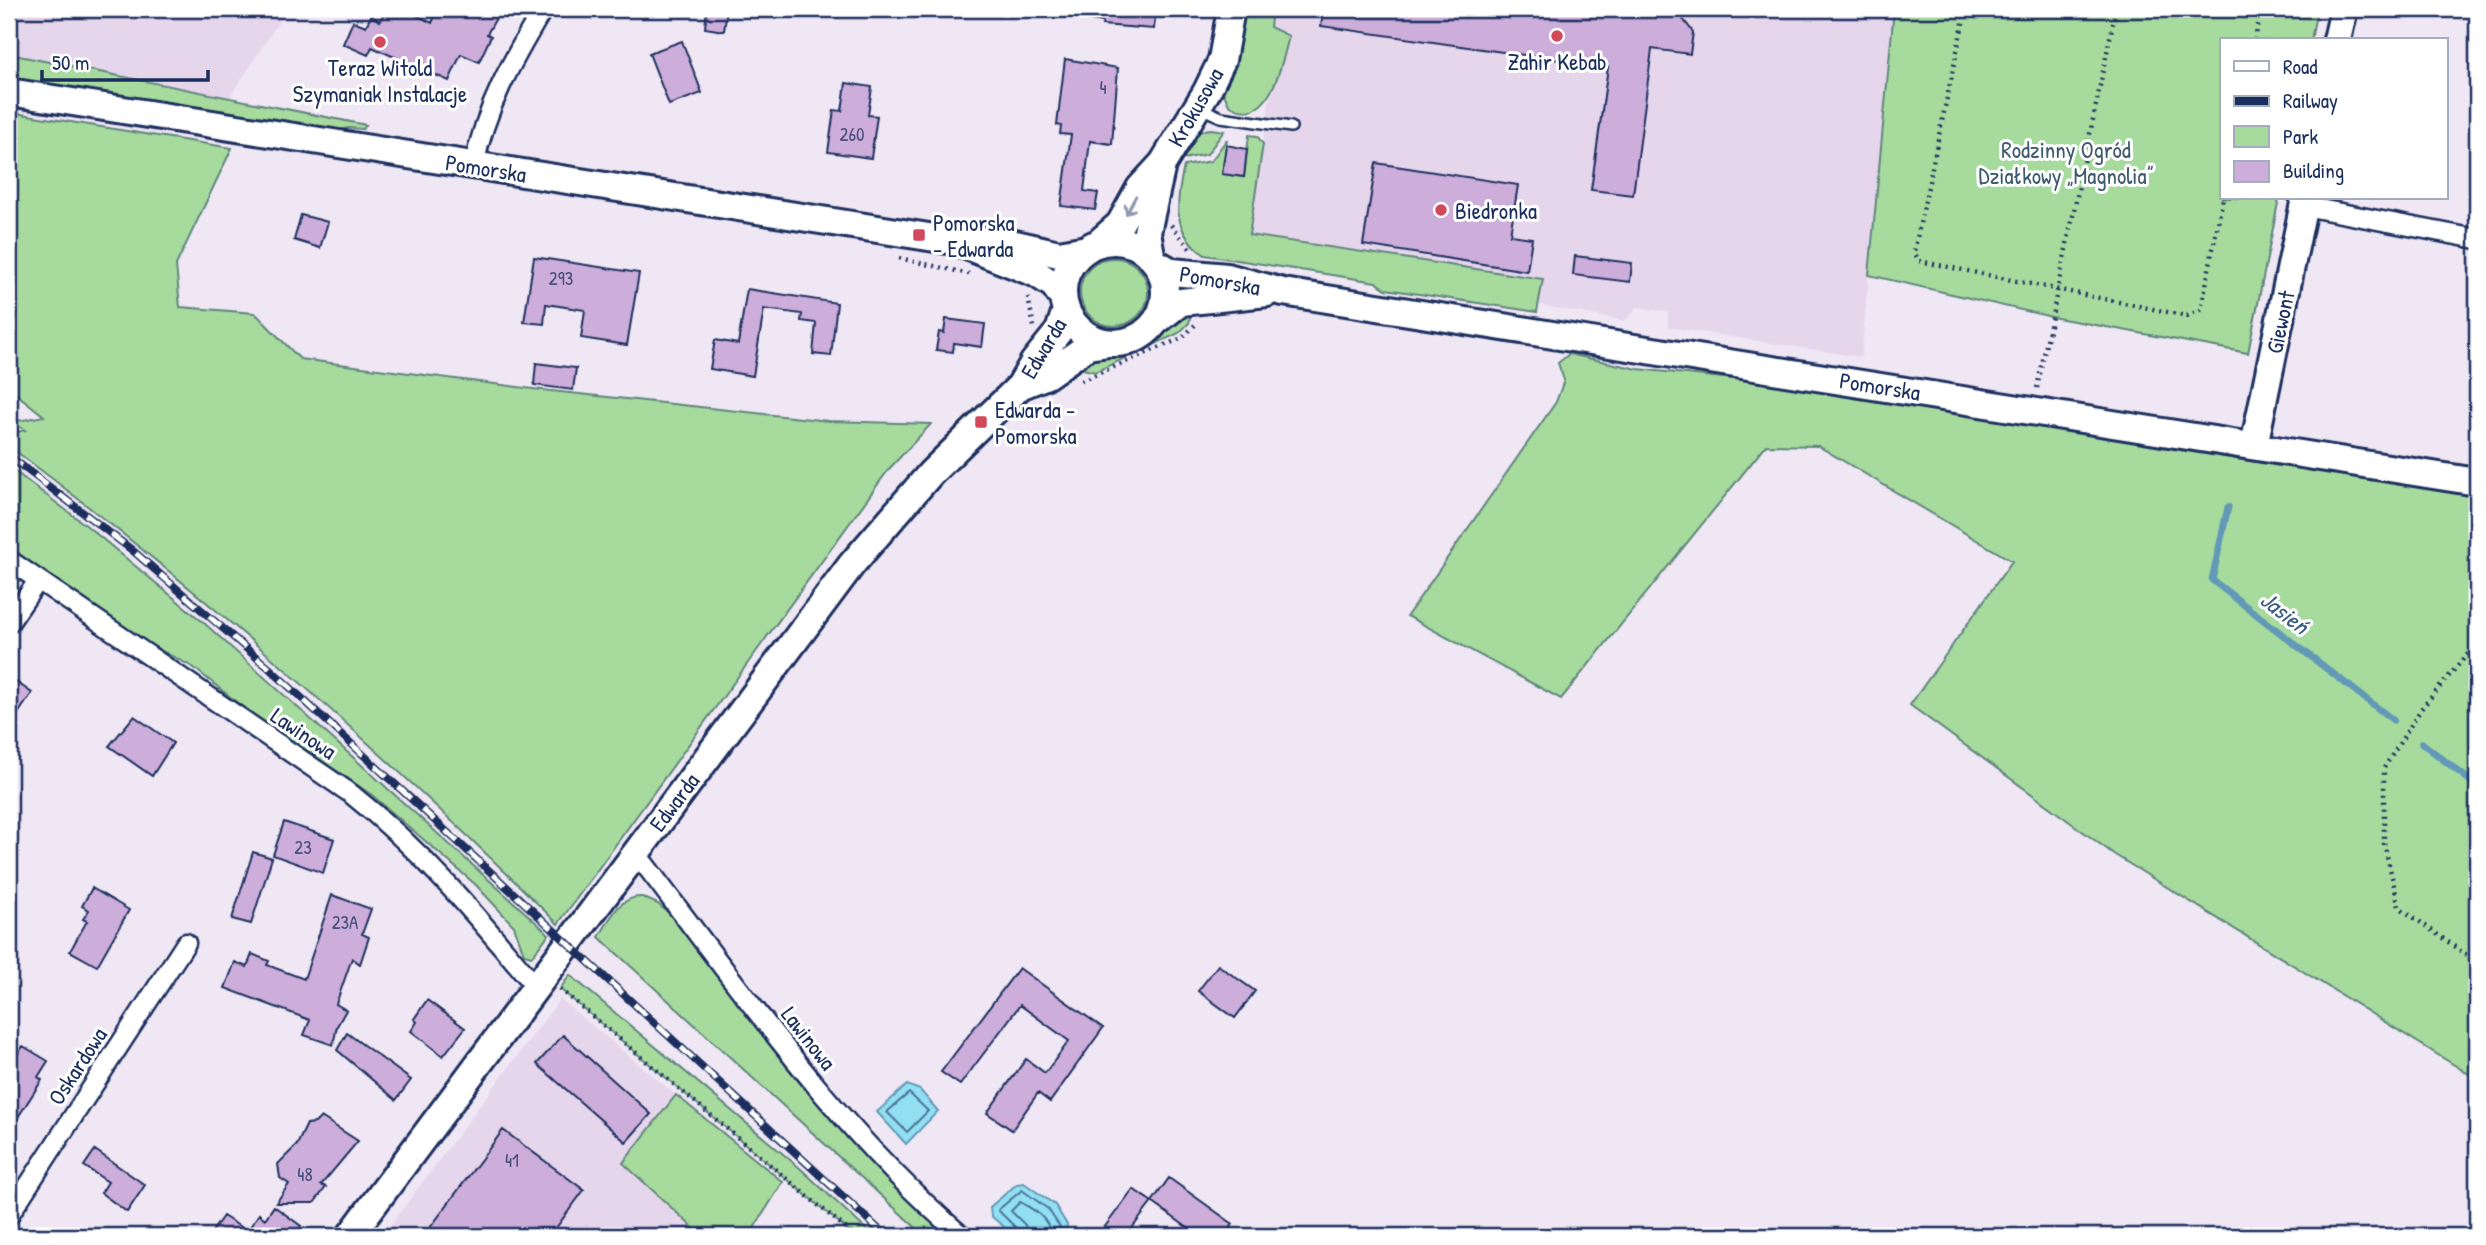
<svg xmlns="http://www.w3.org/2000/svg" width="2486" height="1245" font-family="'Patrick Hand',sans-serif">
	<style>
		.built { fill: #e6d6ec }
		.green { fill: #a7db9d; stroke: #61857e; stroke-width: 2 }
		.water { fill: #92dff2; stroke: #6299b7; stroke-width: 2 }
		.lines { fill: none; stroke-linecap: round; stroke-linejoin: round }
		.shore { stroke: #4b7599; stroke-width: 2 }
		.stream { stroke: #6299b7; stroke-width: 7 }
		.building { fill: #cdaeda; stroke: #1b2f5e; stroke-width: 2 }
		.lane-casing { stroke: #1b2f5e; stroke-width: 14 }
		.street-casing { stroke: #1b2f5e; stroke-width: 23 }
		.secondary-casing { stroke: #1b2f5e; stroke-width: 32 }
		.path { stroke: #1b2f5e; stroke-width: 4.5; stroke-dasharray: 2 5; stroke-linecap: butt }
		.lane { stroke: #fff; stroke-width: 9 }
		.street { stroke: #fff; stroke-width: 18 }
		.secondary { stroke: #fff; stroke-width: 26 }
		.rail-casing { stroke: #1b2f5e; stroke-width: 8 }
		.rail { stroke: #fff; stroke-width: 5; stroke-dasharray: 16; stroke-linecap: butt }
		.oneway { stroke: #8d97ae }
		.poi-dot { fill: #d1495b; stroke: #fff; stroke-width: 2.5 }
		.labels { text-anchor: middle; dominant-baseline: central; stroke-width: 6; stroke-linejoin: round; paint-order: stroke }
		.number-label { font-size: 19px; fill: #484f7d }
		.poi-label { font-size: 23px; fill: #1b2f5e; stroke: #fff; text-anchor: start }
		.street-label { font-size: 23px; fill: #1b2f5e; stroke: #fff }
		.park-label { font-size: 23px; fill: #3e5a6e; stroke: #fff }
		.water-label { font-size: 24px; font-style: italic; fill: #395b83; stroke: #fff }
	</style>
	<rect width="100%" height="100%" fill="#f0e7f4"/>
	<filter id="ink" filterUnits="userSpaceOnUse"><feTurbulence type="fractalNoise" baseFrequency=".0143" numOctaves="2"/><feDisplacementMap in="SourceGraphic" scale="14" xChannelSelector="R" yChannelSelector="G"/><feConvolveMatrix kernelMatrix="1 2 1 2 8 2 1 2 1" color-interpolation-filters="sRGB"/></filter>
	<g filter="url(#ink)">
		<!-- built -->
		<path class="built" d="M9 9H287L230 97 9 54Z
			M1272 9H1894L1861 357 1668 327V312L1637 307 1625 321 1539 305 1542 279 1249 235 1271 91 1288 33 1270 27Z
			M560 999 676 1095 624 1163 702 1236H382Z"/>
		<!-- green -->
		<path class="green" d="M1242 9H1272L1270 27 1289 36C1282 62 1270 131 1229 105L1223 92Z
			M1894 9H2317L2311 40H2222V198H2279L2248 353 2052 317 1869 275Z
			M9 54 366 125 363 129 348 128 331 132 9 79Z
			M9 112 232 148 176 265 180 307 255 313 300 359 533 389 829 421 931 424 889 469 558 924C386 753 203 591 9 446V434L25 430 13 422 44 416 9 388Z
			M1211 129 1224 131 1207 154 1179 160C1187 145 1192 130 1211 129Z
			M1249 135 1257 136 1263 144 1249 235 1543 279 1537 312 1386 289 1376 282 1205 255C1171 232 1176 201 1184 166L1211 161 1227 139 1222 174 1244 177Z
			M1080 292a34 34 0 1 1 68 0a34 34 0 1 1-68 0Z
			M1192 309 1189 323 1179 333 1095 372 1079 368 1081 359 1138 349 1150 342 1168 323Z
			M1569 354 1638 369 1771 383 2477 494V1079L2115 855 1910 705 2012 561 1818 446 1766 445 1561 699 1407 616 1556 402 1564 380 1558 363Z
			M9 467 87 526 203 622 549 934 532 956 524 954 514 926 476 885 372 795 244 708 193 667 118 628 9 546Z
			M642 897 658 904 672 916C757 1028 839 1145 948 1236H925L599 937C610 919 619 896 642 897Z
			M570 975 801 1169 873 1236H855L560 989Z
			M676 1095 783 1182 749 1236H702L623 1163Z"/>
		<!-- water -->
		<path class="water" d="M907 1085 920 1090 938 1111 906 1144 877 1112Z
			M1024 1183 1055 1205 1067 1225 1065 1236H1015L991 1216 990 1207 1017 1184Z"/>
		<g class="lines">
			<!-- shore -->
			<path class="shore" d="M909 1093 928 1111 907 1132 887 1112Z
				M1019 1236 1017 1229 998 1210 1022 1190 1048 1209 1060 1227 1059 1236
				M1028 1236 1025 1225 1011 1211 1020 1202C1033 1209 1051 1219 1050 1236"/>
			<!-- stream -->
			<path class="stream" d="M2228 507 2212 580 2393 720
				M2422 743 2477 786"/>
		</g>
		<!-- building -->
		<path class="building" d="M386 9H404L432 23 438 9H501L487 34 491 36 479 62 461 54 449 81 372 47 368 55 343 44 353 21 366 26 371 16 380 21Z
			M707 9H727L724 31 705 28Z
			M1084 9H1156L1154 29 1102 25 1103 22 1084 19Z
			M1324 9H1685L1683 19 1693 32 1690 54 1652 49 1633 195 1591 190 1608 67 1321 26Z
			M682 41 702 93 669 105 649 53Z
			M1065 59 1118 68 1112 144 1090 141 1084 191 1098 193 1095 210 1061 206 1071 135 1060 134 1061 126 1057 125Z
			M846 83 872 87 868 115 877 116 871 158 828 152 834 110 842 111Z
			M1226 145 1247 149 1244 177 1222 174Z
			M1376 163 1518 185 1510 235 1532 238 1527 271 1363 245Z
			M301 215 328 222 320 248 294 240Z
			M1575 256 1632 263 1630 282 1573 275Z
			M534 257 639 273 627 345 581 338 585 310 546 304 544 324 524 322Z
			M747 289 837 303 831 356 813 354 816 323 801 321 802 314 764 309 753 376 710 369 715 340 738 344Z
			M946 319 985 324 982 347 954 343 953 352 936 350 939 332 944 333Z
			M536 363 576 368 573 390 534 385Z
			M9 677 32 693 9 727Z
			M134 716 173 743 152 776 109 746Z
			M284 822 334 839 323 873 273 855Z
			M253 852 272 858 251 924 232 919Z
			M92 888 129 910 97 966 70 951 87 921 83 919 89 910 82 906Z
			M332 895 371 909 362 934 369 937 360 964 352 958 336 1004 346 1010 337 1026 333 1045 304 1035 310 1020 225 988 235 962 247 967 252 954 269 961 267 965 304 979Z
			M1218 965 1255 991 1235 1018 1198 991Z
			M1019 968 1103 1028 1050 1102 1038 1093 1012 1130 987 1113 1026 1059 1045 1073 1069 1041 1020 1005 960 1085 941 1072Z
			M427 1000 465 1028 443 1056 411 1031 417 1022 414 1019Z
			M347 1033 411 1080 396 1100 337 1050Z
			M563 1035 651 1114 626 1142 537 1064Z
			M23 1046 48 1061 38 1077 42 1080 9 1131V1048L18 1054Z
			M321 1117 358 1141 321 1185 326 1187 314 1203H276L289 1184 280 1178 278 1164 297 1145 307 1124 315 1123Z
			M503 1130 584 1190 550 1236H424Z
			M95 1150 145 1185 127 1212 101 1193 108 1182 84 1166Z
			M1169 1178 1233 1224 1225 1236H1199L1152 1202Z
			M1133 1189 1152 1202 1126 1236H1098Z
			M274 1206 301 1226 293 1236H209L223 1216 247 1231 259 1214 265 1219Z"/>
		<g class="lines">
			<defs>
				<path id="lane" d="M1198 107 1221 117 1291 127"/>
				<path id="street" d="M474 166C485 108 513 59 543 9
					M2304 206 2477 239
					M9 560 350 793C423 851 477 916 536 987
					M9 623 37 582
					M636 853C739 986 834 1127 962 1236
					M9 1215 186 943"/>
				<path id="secondary" d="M2337 40 2344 9
					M9 92 954 241 1037 274 1054 285 1063 298
					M1063 292a51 51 0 1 1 102 0a51 51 0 1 1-102 0Z
					M963 243 998 240 1059 254 1087 249
					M1097 244 1120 224 1140 188 1163 163 1207 91 1222 60 1231 9
					M1151 255 1147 232 1162 165
					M1158 264 1172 272 1227 277 1283 292 2477 482
					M1159 319 1181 302 1267 293
					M1020 386 1047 375 1088 346 1109 343
					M2254 446 2305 198
					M350 1236 852 564 931 473 1020 386 1034 362 1059 331 1066 310"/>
			</defs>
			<!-- lane casing -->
			<use href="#lane" class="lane-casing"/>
			<!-- street casing -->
			<use href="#street" class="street-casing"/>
			<!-- secondary casing -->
			<use href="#secondary" class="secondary-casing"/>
			<!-- path -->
			<path class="path" d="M1966 9 1914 252 1919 261 2187 316 2201 310 2223 198
				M2255 40 2261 9
				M1171 225 1192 251
				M899 258 969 274
				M1028 297 1034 327
				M1081 381 1182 338 1197 323
				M2037 388 2116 9
				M2477 643 2421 709 2384 768V843L2399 907 2465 954 2477 957
				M560 989 855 1236"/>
			<!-- lane -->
			<use href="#lane" class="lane"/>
			<!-- street -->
			<use href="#street" class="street"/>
			<!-- secondary -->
			<use href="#secondary" class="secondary"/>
			<defs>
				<path id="rail" d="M9 456 132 550 269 668 886 1236"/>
			</defs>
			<!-- rail casing -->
			<use href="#rail" class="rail-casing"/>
			<!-- rail -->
			<use href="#rail" class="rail"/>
		</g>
		<!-- one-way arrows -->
		<defs><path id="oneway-shaft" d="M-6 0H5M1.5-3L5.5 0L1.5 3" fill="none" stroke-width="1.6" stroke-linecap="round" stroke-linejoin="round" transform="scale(1.75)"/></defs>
		<use class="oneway" href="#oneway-shaft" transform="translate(1131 205) rotate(118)"/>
	</g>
	<!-- markers -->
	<g class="poi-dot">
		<circle cx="1557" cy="36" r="7"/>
		<circle cx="380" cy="42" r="7"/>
		<circle cx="1441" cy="210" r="7"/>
		<rect x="912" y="228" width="14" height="14" rx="3.5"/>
		<rect x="974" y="415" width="14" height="14" rx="3.5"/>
	</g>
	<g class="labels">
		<!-- number labels -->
		<g class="number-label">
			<text x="1103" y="87">4</text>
			<text x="852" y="134">260</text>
			<text x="561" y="278">293</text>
			<text x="303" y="847">23</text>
			<text x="345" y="922">23A</text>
			<text x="512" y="1160">41</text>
			<text x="305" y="1174">48</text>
		</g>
		<!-- poi labels -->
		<g class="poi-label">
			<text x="1557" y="61" text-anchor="middle">Zahir Kebab</text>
			<text x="380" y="67" text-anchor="middle">Teraz Witold<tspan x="380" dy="26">Szymaniak Instalacje</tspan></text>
			<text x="1455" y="210">Biedronka</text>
			<text x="933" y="222">Pomorska<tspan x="933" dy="26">- Edwarda</tspan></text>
			<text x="995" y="409">Edwarda -<tspan x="995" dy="26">Pomorska</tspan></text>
		</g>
		<!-- street labels -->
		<g class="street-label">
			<text transform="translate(1195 107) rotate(-60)">Krokusowa</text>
			<text transform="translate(486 168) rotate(9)">Pomorska</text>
			<text transform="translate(1220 280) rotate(10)">Pomorska</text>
			<text transform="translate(2280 322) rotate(-78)">Giewont</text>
			<text transform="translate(1043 348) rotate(-59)">Edwarda</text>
			<text transform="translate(1880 386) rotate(9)">Pomorska</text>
			<text transform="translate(304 733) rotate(34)">Lawinowa</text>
			<text transform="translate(674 802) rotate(-53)">Edwarda</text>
			<text transform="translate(809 1038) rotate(52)">Lawinowa</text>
			<text transform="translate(77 1066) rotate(-57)">Oskardowa</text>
		</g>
		<!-- park labels -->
		<g class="park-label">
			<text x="2066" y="149">Rodzinny Ogród<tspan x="2066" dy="26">Działkowy „Magnolia”</tspan></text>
		</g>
		<!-- water labels -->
		<g class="water-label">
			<text transform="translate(2285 612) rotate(38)">Jasień</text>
		</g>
	</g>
	<!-- margin -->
	<rect width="2486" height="1245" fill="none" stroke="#fff" stroke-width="35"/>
	<rect x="18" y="18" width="2451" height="1210" fill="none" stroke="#1b2f5e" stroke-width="2.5" filter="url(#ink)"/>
	<!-- legend -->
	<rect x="2220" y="38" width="228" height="161" fill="#ffffff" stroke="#a4acbf" stroke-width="2"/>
	<rect x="2234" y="61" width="35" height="10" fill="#ffffff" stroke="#a4acbf" stroke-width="2"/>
	<text x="2283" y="74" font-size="21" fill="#1b2f5e">Road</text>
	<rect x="2234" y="96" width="35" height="10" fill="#1b2f5e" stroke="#a4acbf" stroke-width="2"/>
	<text x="2283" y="108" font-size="21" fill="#1b2f5e">Railway</text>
	<rect x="2234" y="126" width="35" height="21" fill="#a7db9d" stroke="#a4acbf" stroke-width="2"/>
	<text x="2283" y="144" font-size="21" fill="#1b2f5e">Park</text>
	<rect x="2234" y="161" width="35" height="21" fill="#cdaeda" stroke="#a4acbf" stroke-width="2"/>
	<text x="2283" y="178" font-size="21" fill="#1b2f5e">Building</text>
	<!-- scale -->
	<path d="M42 70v10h166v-10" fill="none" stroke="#1b2f5e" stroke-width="3.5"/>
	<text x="52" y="70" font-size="21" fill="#1b2f5e" stroke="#ffffff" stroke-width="5" paint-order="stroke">50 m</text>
</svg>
